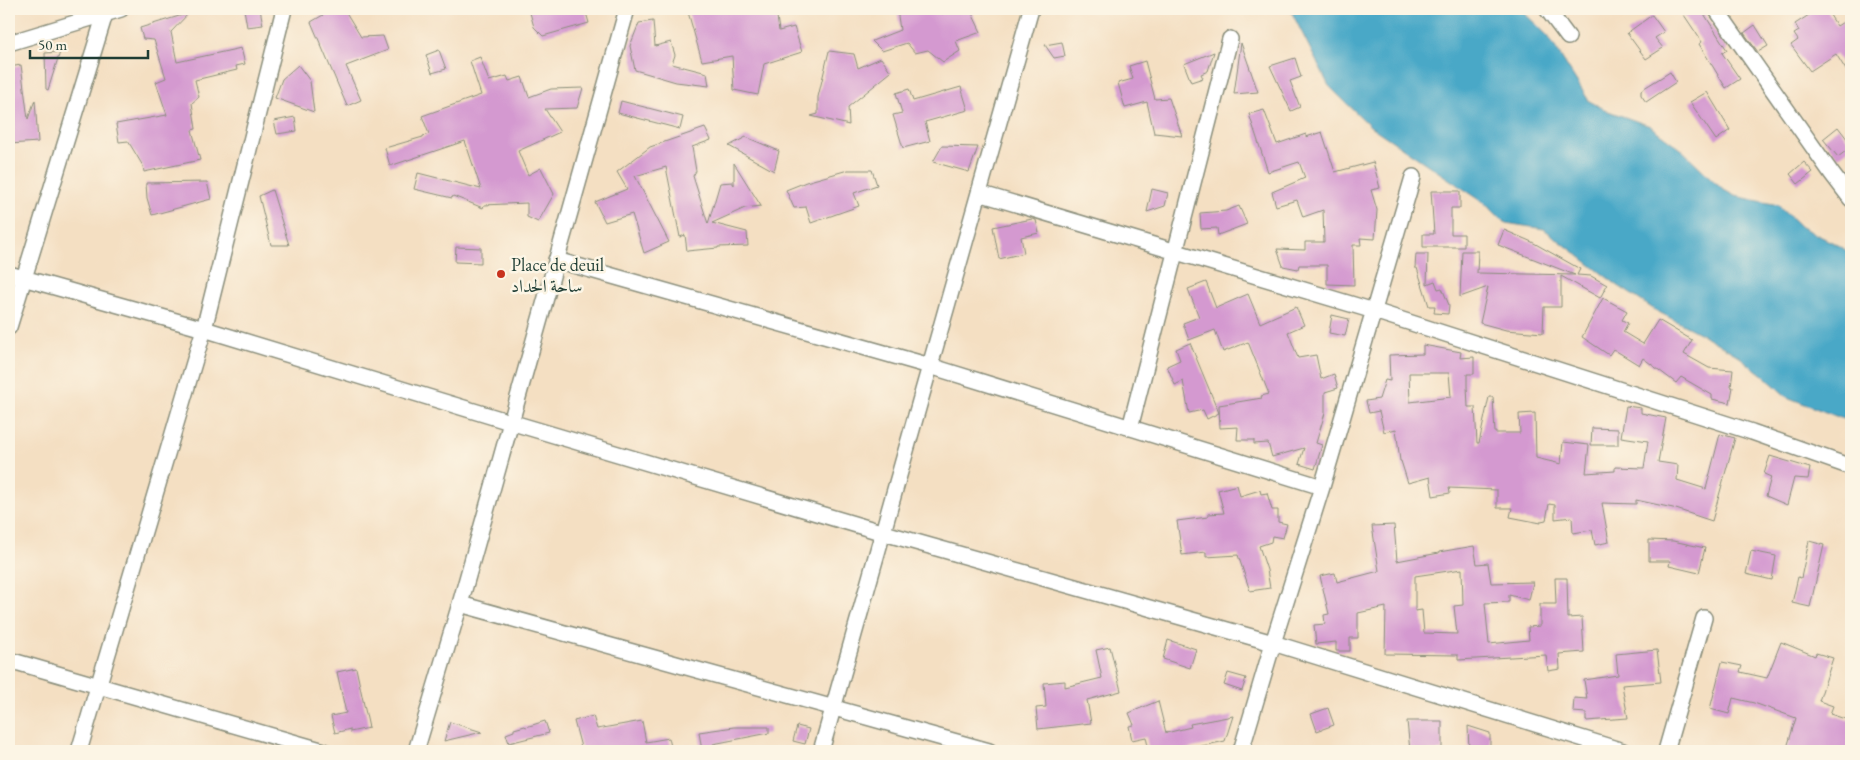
<svg xmlns="http://www.w3.org/2000/svg" width="1860" height="760" font-family="'EB Garamond',Amiri,serif">
	<style>
		.water { fill: #48a8c7; stroke: #34727e }
		.building { fill: #d499d0; fill-rule: evenodd }
		.lines { fill: none; stroke-linecap: round; stroke-linejoin: round }
		.minor-casing { stroke: #8a8e7b; stroke-width: 18 }
		.minor { stroke: #fff; stroke-width: 15 }
		.poi-dot { fill: #c8321e; stroke: #fcf5e5; stroke-width: 2 }
		.labels { text-anchor: middle; dominant-baseline: central; stroke-width: 5; stroke-linejoin: round; paint-order: stroke }
		.poi-label { font-size: 18px; fill: #1f3d34; stroke: #fcf5e5; text-anchor: start }
	</style>
	<rect width="100%" height="100%" fill="#fcf5e5"/>
	<filter id="ink" filterUnits="userSpaceOnUse"><feTurbulence type="fractalNoise" baseFrequency=".02" numOctaves="2"/><feDisplacementMap in="SourceGraphic" scale="10" xChannelSelector="R" yChannelSelector="G"/><feConvolveMatrix kernelMatrix="1 2 1 2 8 2 1 2 1" color-interpolation-filters="sRGB"/></filter>
	<filter id="wash" filterUnits="userSpaceOnUse"><feTurbulence type="fractalNoise" baseFrequency=".0096" numOctaves="4" result="noise"/><feDisplacementMap in="SourceGraphic" scale="20" xChannelSelector="R" yChannelSelector="G"/><feGaussianBlur stdDeviation="1.12" result="paint"/><feColorMatrix in="noise" values="0 0 0 0 0 0 0 0 0 0 0 0 0 0 0 0 0 1.4 0 .05"/><feComposite in="paint" operator="in"/></filter>
	<g filter="url(#wash)">
		<rect width="100%" height="100%" fill="#f4dfc2"/>
		<!-- water -->
		<path class="water" d="M1290 9H1520L1548 36 1589 101 1608 111 1650 126 1681 149 1722 189 1735 196 1778 205 1801 227 1840 246 1851 254V422L1787 397 1764 376 1737 355 1703 335 1655 310 1617 285 1544 229 1506 223 1483 202 1370 126 1329 86Z"/>
		<g id="blocks">
			<!-- building -->
			<path class="building" d="M244 9H260L263 25 247 27Z
				M321 9H344L361 37 383 36 388 50 346 66 361 100 347 106 311 22 323 15Z
				M529 9H585L589 23 543 36 534 27Z
				M697 9H776L779 31 794 27 802 52 764 64 758 95 734 90 732 56 702 61 688 12Z
				M897 9H940L942 14 953 9H970L981 32 956 41 960 51 943 62 928 50 915 53 907 43 882 51 872 41 900 30Z
				M1680 9H1701L1727 50 1722 53 1740 79 1726 88 1699 44 1702 42Z
				M1809 9H1826L1837 26 1851 17V78L1836 54 1810 71 1791 45 1798 40 1794 34 1799 31 1795 24 1812 13Z
				M189 13 171 32 177 62 241 48 245 64 236 66 237 70 195 80 199 97 192 103 196 129 192 130 200 160 144 172 143 166 128 141 119 142 116 124 167 115 156 82 166 78 154 40 143 39 140 28Z
				M1652 15 1664 32 1655 38 1663 48 1646 59 1627 33Z
				M653 21 655 46 671 42 675 55 672 64 707 73 709 86 676 82 635 70 630 46 639 23Z
				M1755 25 1768 46 1758 52 1744 33Z
				M1062 42 1065 56 1054 58 1045 45Z
				M1241 43 1258 92 1234 94Z
				M439 50 446 69 432 73 426 55Z
				M829 51 854 54 858 68 881 58 891 72 848 107 849 125 811 116 818 114V97Z
				M60 52 48 90 46 89 45 53Z
				M1214 52 1208 71 1201 74 1203 78 1191 82 1184 64Z
				M480 57 489 81 507 76 509 81 522 77 529 97 551 89 583 88 577 108 545 109 560 132 518 151 528 175 541 168 554 194 538 222 527 217V203L484 205 483 208 453 196 452 198 414 189 418 173 481 189 465 141 390 166 385 148 423 137V136L429 134 422 116 481 95 470 61Z
				M1295 58 1301 77 1290 81 1300 107 1291 111 1270 66Z
				M1145 61 1155 99 1169 98 1182 136 1154 133 1147 102 1125 108 1118 83 1133 79 1129 66Z
				M21 65 28 119 35 100 38 142 9 144V67Z
				M298 65 310 81 314 112 275 98 282 79Z
				M1670 72 1676 82 1646 102 1641 95V90Z
				M961 87 968 110 925 122 930 141 903 148 893 115 902 113 896 93 909 89 913 101Z
				M1707 92 1730 130 1716 140 1690 102Z
				M621 101 683 117 680 129 618 113Z
				M1264 110 1277 144 1306 134V137L1322 132 1335 172 1373 162 1380 188 1371 190 1377 210 1375 239 1360 238 1361 245H1353L1354 285 1327 284V265H1299L1298 269 1283 266 1277 249 1305 250V242H1324L1323 210 1303 217 1297 200 1276 206 1272 192 1305 178 1299 162 1268 172 1249 114Z
				M295 117 297 131 277 134 274 121Z
				M1838 127 1851 144V147L1838 157 1823 139Z
				M705 128 711 140 692 147 696 171 693 176 708 224 720 183 732 182 734 185V163L761 206 745 208 712 223 747 232 748 246 718 247V248L687 251 685 235 680 237 666 167 635 176 669 242 644 253 632 214 605 222 595 202 627 189 617 172 650 147Z
				M746 137 779 151 774 171 729 146Z
				M942 146 978 147 969 172 933 162Z
				M1804 162 1813 172 1798 184 1790 174Z
				M848 170H872L877 185 854 193 859 206 811 223 806 207 794 208 786 190 806 182Z
				M207 182 211 199 152 215 147 198 146 183Z
				M1152 189 1168 193 1165 206 1147 212Z
				M272 190 289 245H271L259 196Z
				M1431 191H1460V208H1451V234H1464V247H1423V234H1434Z
				M1239 206 1247 224 1218 235 1217 228 1201 229 1200 213 1226 211Z
				M1032 219 1036 220 1039 233 1021 237 1024 253 999 259 993 227Z
				M1504 230 1532 242 1580 269 1577 275 1591 276 1607 285 1600 298 1561 276V307H1544L1543 333 1506 330 1480 323 1488 287 1460 297 1462 251H1478L1477 273 1575 275 1498 245Z
				M456 247 481 248V263L455 262Z
				M1416 254H1428L1427 284 1435 281 1438 289 1442 288 1449 305 1448 314 1434 313 1435 306H1429L1417 268H1415Z
				M1206 282 1216 308 1248 294 1260 323 1296 307 1304 325 1288 332 1298 358 1316 355 1321 379 1334 374 1338 388 1325 392V413L1316 443 1322 445 1315 469 1299 464 1304 448 1272 457 1268 443 1254 444V440H1237L1238 427 1220 428 1219 405 1262 398 1261 396 1269 394 1248 342 1223 352 1215 330 1189 340 1183 323 1199 317 1188 289Z
				M1603 298 1627 311 1622 320 1628 323 1623 332 1643 344 1658 320 1692 340 1684 354 1709 368 1733 370 1731 387H1733L1730 403 1712 399V395L1681 377 1676 383 1643 358 1639 365 1613 349 1609 355 1582 337Z
				M1332 315 1349 319 1345 336 1329 333Z
				M1190 343 1219 413 1207 419 1203 410 1189 413 1183 381 1175 385 1167 366 1180 360 1176 349Z
				M1423 345 1461 352 1460 358 1474 357V374H1467V386L1468 407H1475L1477 443H1479L1489 397H1493L1495 433H1520L1519 414 1535 413 1536 458 1561 464 1563 442 1589 445 1586 473 1615 471V467L1644 468 1648 441 1621 437 1626 406 1641 408V413L1666 418 1658 462 1678 465 1677 480 1706 489 1720 434 1735 438 1712 521 1673 508 1636 500V504L1602 503 1609 542 1595 545 1592 530 1573 533 1572 517 1555 519V505L1549 504 1546 520 1541 521V523L1510 517 1512 508H1497V490L1449 488 1450 493 1433 496 1430 477 1408 483 1401 461H1400L1396 429 1384 432 1379 411 1369 413 1366 401 1379 399 1385 380 1390 381 1389 355 1423 354ZM1409 373H1449L1451 397 1410 402Z
				M1592 428 1618 429V445H1591Z
				M1770 456 1810 468 1808 479 1794 478 1787 505 1766 496 1771 477 1764 474Z
				M1237 485 1240 496 1260 490 1261 494 1267 493 1272 510H1278V522L1287 524 1283 538 1272 536 1271 542 1259 546 1267 570 1270 588 1250 591 1238 555 1206 557V552L1182 555 1177 521 1208 517V514L1224 513 1218 490Z
				M1394 525 1397 561 1439 553V552L1474 546 1477 564 1488 563 1491 583 1533 582 1529 600 1509 595V602L1485 603 1489 644 1529 640 1528 627 1540 626V604H1556L1555 578H1567L1568 618 1582 617 1584 652 1559 654 1560 669 1548 671 1546 655 1458 660V655L1385 654 1386 607 1358 613V638H1350V651H1336V642L1316 644 1314 625 1325 624 1324 615 1329 614 1320 576 1335 573 1337 582 1379 571 1372 526ZM1462 569 1463 605 1454 606 1457 634 1424 633 1422 610 1415 611V576Z
				M1649 540 1673 541 1705 548 1699 573 1669 566 1670 561H1649Z
				M1809 541 1824 545 1810 607 1792 603 1798 577 1801 578Z
				M1751 551 1776 556 1772 580 1746 574Z
				M1168 640 1196 649 1190 668 1163 659Z
				M1781 642 1815 656 1816 653 1833 658 1819 701 1833 706 1830 714 1851 721V751H1786L1796 718 1754 703 1733 698 1729 714 1710 709 1722 662 1742 666 1740 672 1767 678Z
				M1110 647 1121 691 1087 700 1091 723 1038 729 1036 708 1046 707 1044 683 1065 681V687L1102 678 1096 650Z
				M1657 650 1661 682 1622 685 1628 718 1586 721V713L1573 712 1574 698 1587 699 1584 680 1618 675 1616 654Z
				M356 668 369 728 350 732V729L335 733 331 716 346 713 337 672Z
				M1228 673 1246 678 1242 691 1224 685Z
				M1158 701 1166 733 1191 727 1190 724 1233 716 1225 741 1179 751H1149L1146 737 1132 740 1129 726 1134 725 1129 713Z
				M1328 708 1334 725 1317 731 1311 714Z
				M593 716 597 729 642 721 646 742 669 738 672 751H582L574 721Z
				M545 721 549 733 509 743 506 734 514 731V729L525 726 526 727Z
				M1407 721H1442V751H1410Z
				M450 722 482 732 444 741Z
				M797 726 809 729 805 744 793 741Z
				M1468 726 1490 733V750H1469Z
				M734 727H769V733L713 744 714 751H702L699 732Z"/>
		</g>
	</g>
	<g filter="url(#ink)">
		<use href="#blocks" fill-opacity="0" stroke="#8a8e7b" stroke-width="1"/>
		<g class="lines">
			<defs>
				<path id="minor" d="M1547 9 1568 37
					M1716 9 1832 174 1851 199
					M9 43 121 9
					M979 193 1374 311 1752 432 1851 467
					M556 260 930 366 1322 487
					M9 274 204 329 510 422 884 533 1273 643 1623 751
					M9 327 105 14
					M1130 428 1230 39
					M460 604 989 751
					M9 660 324 751
					M79 751 204 329 284 9
					M416 751 460 604 627 9
					M821 751 1031 9
					M1241 751 1273 643 1322 487 1413 177
					M1666 751 1704 618"/>
			</defs>
			<!-- minor casing -->
			<use href="#minor" class="minor-casing"/>
			<!-- minor -->
			<use href="#minor" class="minor"/>
		</g>
	</g>
	<!-- markers -->
	<circle class="poi-dot" cx="501" cy="274" r="5"/>
	<g class="labels">
		<!-- poi labels -->
		<g class="poi-label">
			<text x="511" y="264">Place de deuil<tspan x="511" dy="21">ساحة الحداد</tspan></text>
		</g>
	</g>
	<!-- margin -->
	<rect width="1860" height="760" fill="none" stroke="#fcf5e5" stroke-width="30"/>
	<!-- scale -->
	<path d="M30 50v8h118v-8" fill="none" stroke="#1f3d34" stroke-width="2.5"/>
	<text x="38" y="50" font-size="15" fill="#1f3d34" stroke="#fcf5e5" stroke-width="4" paint-order="stroke">50 m</text>
</svg>
